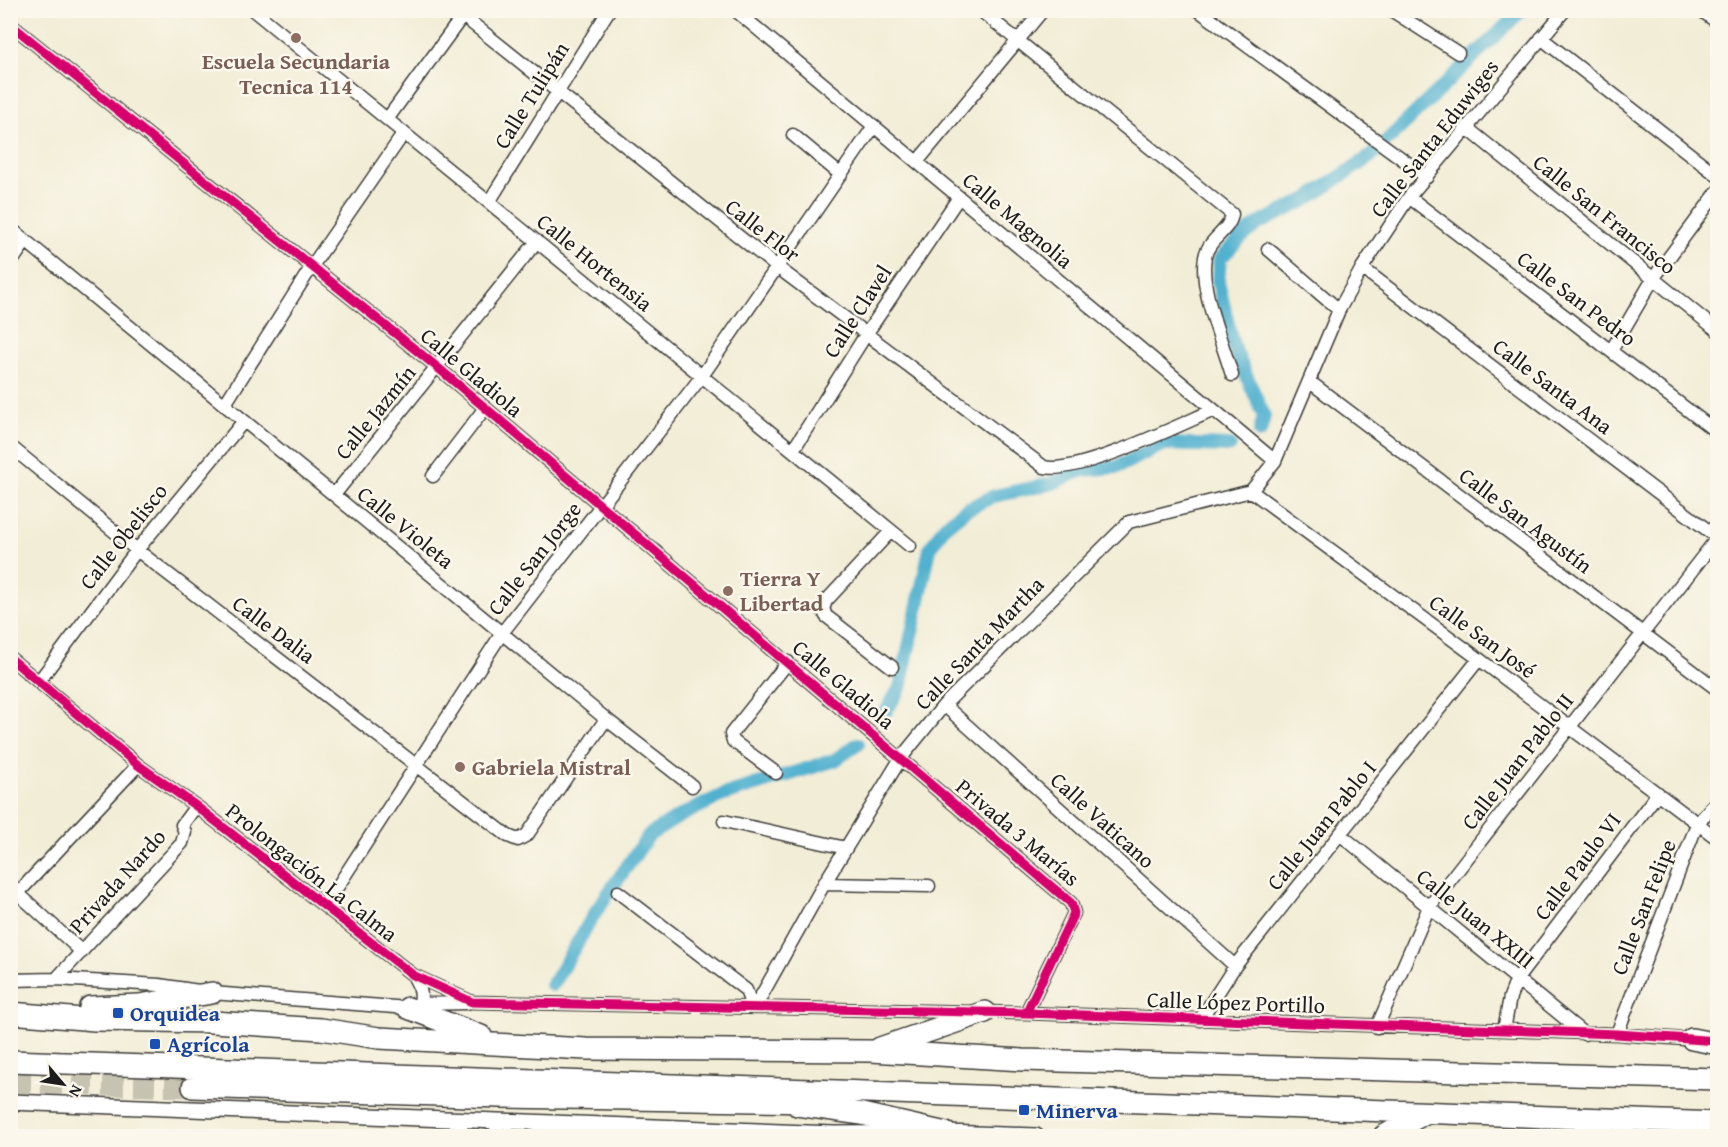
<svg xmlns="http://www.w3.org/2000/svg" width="1728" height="1147" font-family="'Gentium Book Plus',serif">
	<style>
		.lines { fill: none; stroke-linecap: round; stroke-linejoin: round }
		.canal { stroke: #51b1cf; stroke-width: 14 }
		.trunk-tunnel { stroke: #c7c3b1; stroke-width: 21; stroke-dasharray: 21 10; stroke-linecap: butt }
		.minor-casing { stroke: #3c3b38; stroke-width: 15 }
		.tertiary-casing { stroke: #3c3b38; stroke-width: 18 }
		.trunk-casing { stroke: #3c3b38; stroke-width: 24 }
		.minor { stroke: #fff; stroke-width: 12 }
		.tertiary { stroke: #fff; stroke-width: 15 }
		.trunk { stroke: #fff; stroke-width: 21 }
		.cycleway-casing { stroke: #fbf7ec; stroke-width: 13 }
		.cycleway { stroke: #d6006c; stroke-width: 9 }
		.education-dot { fill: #8d6e63; stroke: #fbf7ec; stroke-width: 2 }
		.transit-dot { fill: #1a4fb4; stroke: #fbf7ec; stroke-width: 2 }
		.labels { text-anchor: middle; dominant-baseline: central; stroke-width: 5; stroke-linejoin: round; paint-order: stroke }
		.education-label { font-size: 22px; font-weight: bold; fill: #785e54; stroke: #fbf7ec; text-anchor: start }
		.street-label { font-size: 22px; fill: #1c1c1c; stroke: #fbf7ec }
		.transit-label { font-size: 22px; font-weight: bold; fill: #164399; stroke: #fbf7ec; text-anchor: start }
	</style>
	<rect width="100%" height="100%" fill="#fbf7ec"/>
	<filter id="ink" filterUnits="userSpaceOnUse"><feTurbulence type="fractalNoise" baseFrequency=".0167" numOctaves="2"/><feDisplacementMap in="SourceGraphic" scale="12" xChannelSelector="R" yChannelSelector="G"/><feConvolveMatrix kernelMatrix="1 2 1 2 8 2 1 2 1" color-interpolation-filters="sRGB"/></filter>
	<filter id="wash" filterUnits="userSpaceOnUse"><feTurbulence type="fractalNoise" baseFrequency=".008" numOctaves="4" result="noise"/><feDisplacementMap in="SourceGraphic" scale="24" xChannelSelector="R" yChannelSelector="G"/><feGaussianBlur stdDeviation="1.35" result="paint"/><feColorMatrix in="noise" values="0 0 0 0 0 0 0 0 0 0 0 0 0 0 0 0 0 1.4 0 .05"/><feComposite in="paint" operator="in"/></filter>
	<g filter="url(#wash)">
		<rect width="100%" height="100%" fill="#f2edd6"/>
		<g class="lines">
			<!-- canal -->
			<path class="canal" d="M1260 432 1264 416 1233 345 1218 282 1220 259 1239 239 1258 224 1306 200 1371 156 1522 10
				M883 716 900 688 930 549 944 527 965 510 994 496 1050 484 1082 470 1117 467 1164 444 1230 446
				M552 985 598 908 649 835 680 816 723 795 835 760 858 744
				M511 1136 512 1135"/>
		</g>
	</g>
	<g filter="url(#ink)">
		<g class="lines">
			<!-- trunk-tunnel -->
			<path class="trunk-tunnel" d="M10 1083 193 1087"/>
			<defs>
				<path id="minor" d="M253 10 910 546
					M735 10 1275 461
					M980 10 1232 214C1230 231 1208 239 1205 257 1199 290 1223 343 1232 375
					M1198 10 1427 177
					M1391 10 1458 53
					M1701 10 1718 23
					M463 16 777 267 1044 467C1077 475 1179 425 1214 410
					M10 24 437 367 1071 903 1074 913 1026 1013
					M1541 38 1718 176
					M388 118 467 10
					M1467 128 1718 331
					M793 135 841 175
					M917 162 1043 10
					M1409 197 1718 433
					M489 202 609 10
					M10 228 606 719 692 786
					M1268 249 1339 310
					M10 264 26 241
					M1362 268 1718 538
					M1611 351 1653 279 1718 191
					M1310 382 1718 690
					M225 404 312 266 404 133
					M10 446 137 550 508 836 518 840 527 835 606 719
					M793 450 865 336 959 197
					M433 476 485 408
					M1251 491 1479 659 1718 839
					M1251 491 1275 461 1339 310 1362 268 1409 197 1565 10
					M334 495 537 241
					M891 531 826 601 823 609 826 616 892 667
					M10 658 138 765 196 806 413 975 472 1002 1026 1013 1617 1034 1698 1040
					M39 681 137 550 244 421
					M944 705 1235 966
					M776 773 733 741 731 734 788 662
					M724 821 846 848
					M1341 835 1584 1034
					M824 884 929 886
					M10 886 82 952
					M618 892 746 990 752 1007
					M18 893 138 765
					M325 906 502 633 702 376 874 126
					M56 979 182 843 185 832 182 825 196 806
					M10 980 56 979 159 985 212 993 408 1008 419 1004C424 993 418 985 413 975
					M419 1004 467 1003
					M755 1007 824 884 901 758 944 705 1129 522 1251 491
					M1200 1020 1235 966 1479 659
					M1377 1027 1429 907 1718 537
					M1504 1030 1510 997 1517 979 1658 793
					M1617 1034 1697 824 1718 800
					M459 1119 463 1136
					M494 1136 499 1122"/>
				<path id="tertiary" d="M10 1102 834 1134 946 1133 1036 1136"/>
				<path id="trunk" d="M90 1007 139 1005 212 993
					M408 1008 481 1036
					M10 1013 95 1020 213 1022 321 1029 379 1038 586 1049 871 1051 1023 1060 1718 1079
					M1692 1039 1718 1044
					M880 1048 985 1012
					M10 1061 1718 1123
					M193 1087 500 1097 813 1102
					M797 1105 862 1114 946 1133
					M1384 1136 1425 1113"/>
			</defs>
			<!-- minor casing -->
			<use href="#minor" class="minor-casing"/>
			<!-- tertiary casing -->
			<use href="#tertiary" class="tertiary-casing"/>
			<!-- trunk casing -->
			<use href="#trunk" class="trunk-casing"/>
			<!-- minor -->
			<use href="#minor" class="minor"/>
			<!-- tertiary -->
			<use href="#tertiary" class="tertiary"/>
			<!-- trunk -->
			<use href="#trunk" class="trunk"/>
			<defs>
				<path id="cycleway" d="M10 24 437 367 1071 903 1074 913 1026 1013
					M10 658 138 765 196 806 413 975 472 1002 1026 1013 1617 1034 1718 1041"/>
			</defs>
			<!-- cycleway casing -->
			<use href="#cycleway" class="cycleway-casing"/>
			<!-- cycleway -->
			<use href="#cycleway" class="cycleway"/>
		</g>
	</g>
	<!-- markers -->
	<g class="education-dot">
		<circle cx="296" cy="38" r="6"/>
		<circle cx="728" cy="591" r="6"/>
		<circle cx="460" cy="767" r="6"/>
	</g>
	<g class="transit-dot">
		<rect x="112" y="1007" width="12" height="12" rx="3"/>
		<rect x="149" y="1038" width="12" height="12" rx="3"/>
		<rect x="1018" y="1104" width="12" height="12" rx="3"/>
	</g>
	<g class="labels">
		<!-- education labels -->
		<g class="education-label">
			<text x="296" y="61" text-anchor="middle">Escuela Secundaria<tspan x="296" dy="25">Tecnica 114</tspan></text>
			<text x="740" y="578">Tierra Y<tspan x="740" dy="25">Libertad</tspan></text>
			<text x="472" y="767">Gabriela Mistral</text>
		</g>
		<!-- street labels -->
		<g class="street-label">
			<text transform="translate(531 95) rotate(-58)">Calle Tulipán</text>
			<text transform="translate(1434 138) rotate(-52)">Calle Santa Eduwiges</text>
			<text transform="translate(1605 214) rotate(39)">Calle San Francisco</text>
			<text transform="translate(1018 220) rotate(40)">Calle Magnolia</text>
			<text transform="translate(763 230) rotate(38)">Calle Flor</text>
			<text transform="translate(595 262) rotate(39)">Calle Hortensia</text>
			<text transform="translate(1577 298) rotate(37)">Calle San Pedro</text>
			<text transform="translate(857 311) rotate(-57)">Calle Clavel</text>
			<text transform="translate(472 372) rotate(40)">Calle Gladiola</text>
			<text transform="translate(1553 386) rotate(37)">Calle Santa Ana</text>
			<text transform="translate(375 412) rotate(-51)">Calle Jazmín</text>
			<text transform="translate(1526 520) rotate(37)">Calle San Agustín</text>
			<text transform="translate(406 527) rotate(39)">Calle Violeta</text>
			<text transform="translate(123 536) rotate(-52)">Calle Obelisco</text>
			<text transform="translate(534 558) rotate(-52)">Calle San Jorge</text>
			<text transform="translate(274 629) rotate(37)">Calle Dalia</text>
			<text transform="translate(1483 636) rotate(36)">Calle San José</text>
			<text transform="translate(979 643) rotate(-46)">Calle Santa Martha</text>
			<text transform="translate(844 684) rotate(40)">Calle Gladiola</text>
			<text transform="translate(1517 761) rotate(-52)">Calle Juan Pablo II</text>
			<text transform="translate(1103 820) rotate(42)">Calle Vaticano</text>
			<text transform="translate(1321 825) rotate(-51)">Calle Juan Pablo I</text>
			<text transform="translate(1018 832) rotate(40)">Privada 3 Marías</text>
			<text transform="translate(1577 866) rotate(-53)">Calle Paulo VI</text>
			<text transform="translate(312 872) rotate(38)">Prolongación La Calma</text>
			<text transform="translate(117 881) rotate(-48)">Privada Nardo</text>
			<text transform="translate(1643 907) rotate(-69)">Calle San Felipe</text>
			<text transform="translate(1476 918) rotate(39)">Calle Juan XXIII</text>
			<text transform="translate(1236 1002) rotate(2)">Calle López Portillo</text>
		</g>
		<!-- transit labels -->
		<g class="transit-label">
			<text x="130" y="1013">Orquidea</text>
			<text x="167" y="1044">Agrícola</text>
			<text x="1036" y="1110">Minerva</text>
		</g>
	</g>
	<!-- margin -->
	<rect width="1728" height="1147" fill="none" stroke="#fbf7ec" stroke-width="36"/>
	<!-- north arrow -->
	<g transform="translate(63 1084) rotate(119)" stroke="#fbf7ec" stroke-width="4.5" paint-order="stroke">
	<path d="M0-4.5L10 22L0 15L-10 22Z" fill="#1c1c1c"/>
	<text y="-9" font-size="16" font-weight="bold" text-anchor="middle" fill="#1c1c1c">N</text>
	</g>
</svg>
